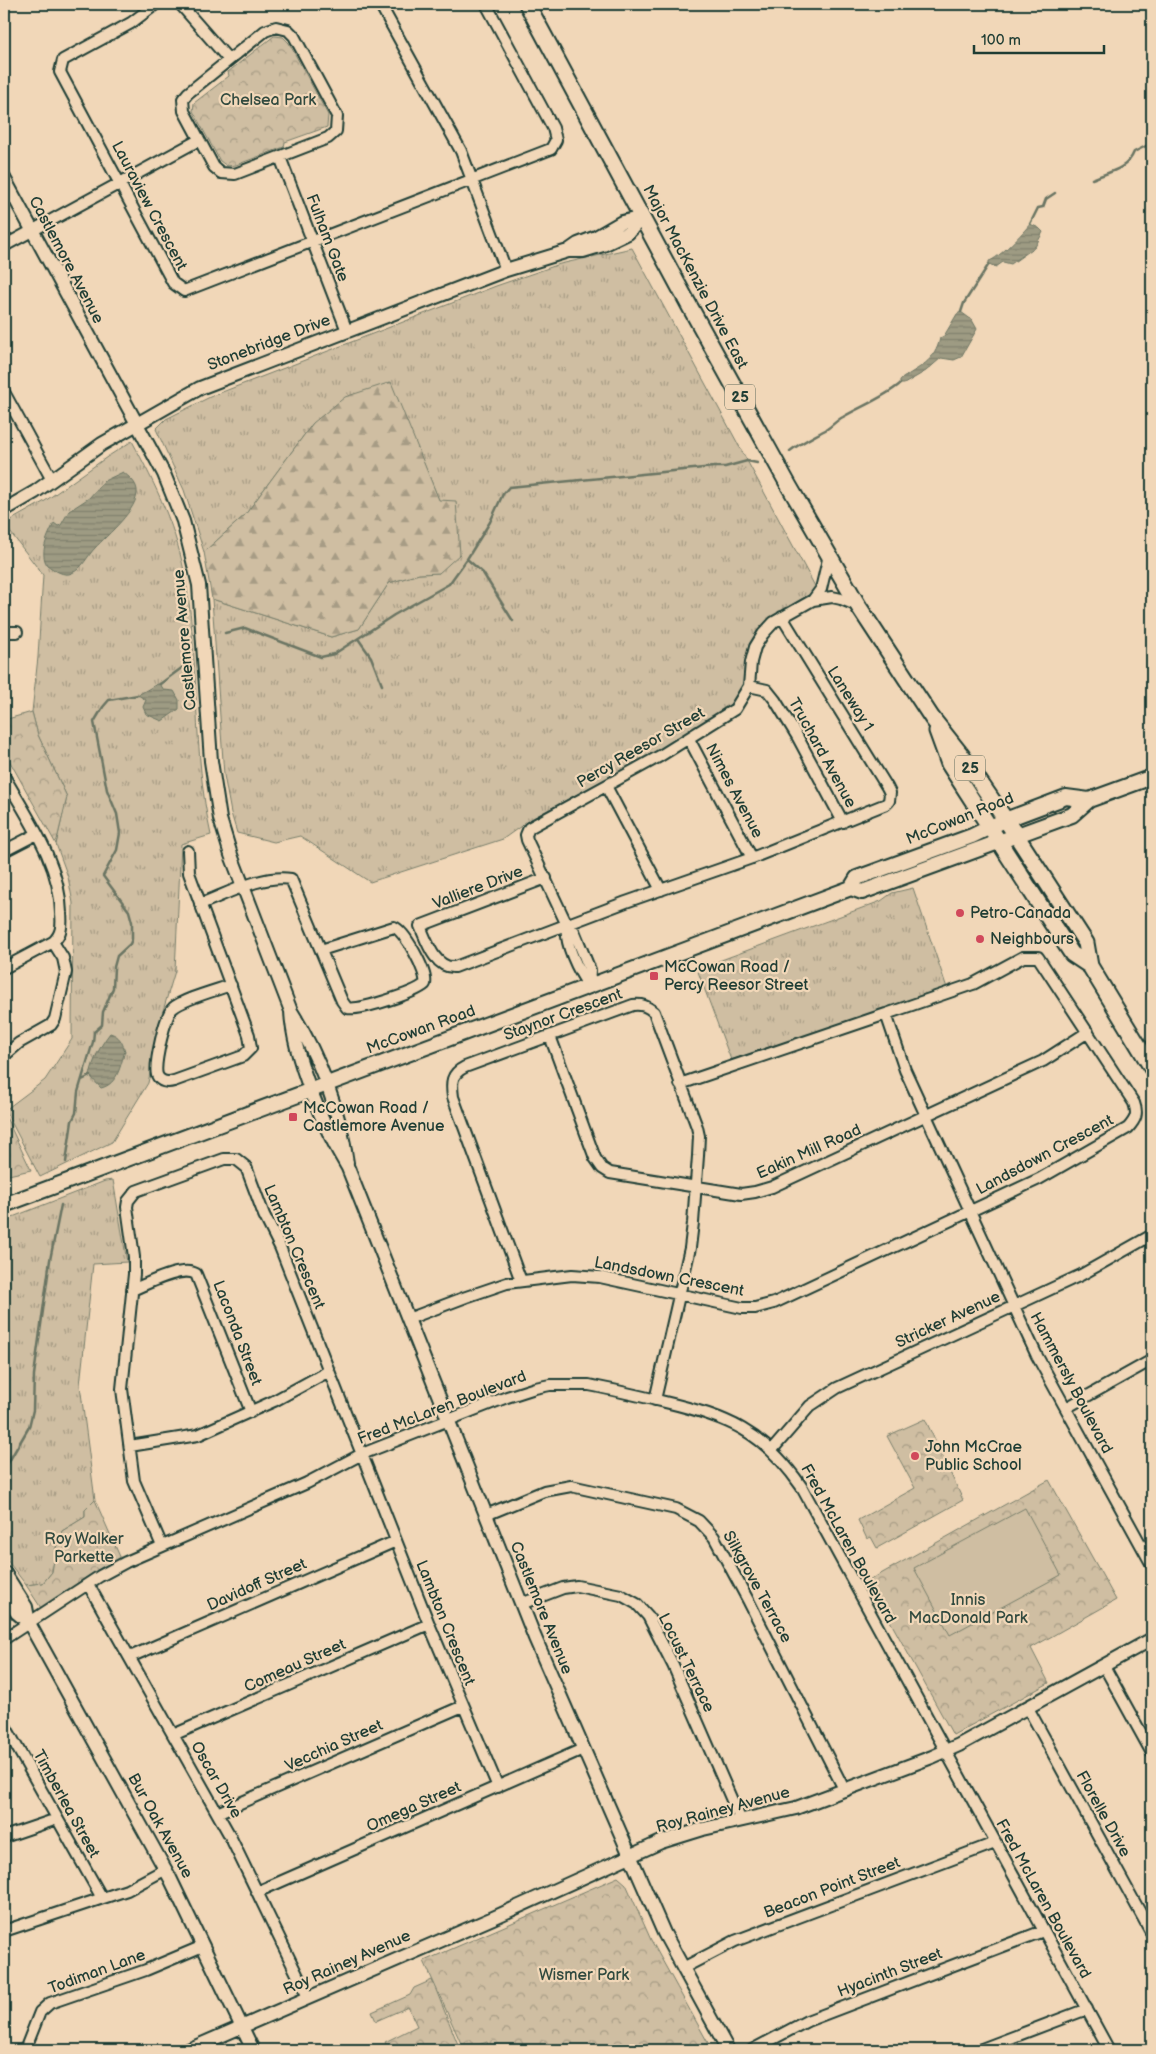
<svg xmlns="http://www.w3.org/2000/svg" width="1156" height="2054" font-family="'Balsamiq Sans',sans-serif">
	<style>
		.grass { fill: url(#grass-tufts); stroke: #777e6b }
		.forest { fill: url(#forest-firs); stroke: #777e6b }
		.park { fill: url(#park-crowns); stroke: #777e6b }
		.pitch { fill: #cfbea2; stroke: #777e6b }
		.water { fill: url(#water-rules); stroke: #6b7563 }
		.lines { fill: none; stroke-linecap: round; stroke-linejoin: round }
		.stream { stroke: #6b7563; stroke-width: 2.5 }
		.minor-casing { stroke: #1f3d34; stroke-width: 14 }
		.tertiary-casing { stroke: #1f3d34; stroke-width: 16 }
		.secondary-casing { stroke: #1f3d34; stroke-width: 18 }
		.primary-casing { stroke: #1f3d34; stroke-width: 19 }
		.minor { stroke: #f1d7b8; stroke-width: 10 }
		.tertiary { stroke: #f1d7b8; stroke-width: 12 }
		.secondary { stroke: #f1d7b8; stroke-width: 14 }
		.primary { stroke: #f1d7b8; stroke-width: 15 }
		.poi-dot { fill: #d1495b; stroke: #f1d7b8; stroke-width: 2 }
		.labels { text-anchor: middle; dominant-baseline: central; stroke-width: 4.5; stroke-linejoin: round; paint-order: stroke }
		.shield { fill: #f1d7b8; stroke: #5e6b5c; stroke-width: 1 }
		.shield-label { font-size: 15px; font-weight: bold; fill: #1f3d34 }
		.park-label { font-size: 16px; fill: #314a3f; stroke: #f1d7b8 }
		.street-label { font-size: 16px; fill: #1f3d34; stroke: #f1d7b8 }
		.poi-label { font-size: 16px; fill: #1f3d34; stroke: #f1d7b8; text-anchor: start }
	</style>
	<defs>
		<pattern id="grass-tufts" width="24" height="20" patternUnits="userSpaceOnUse" patternTransform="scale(1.25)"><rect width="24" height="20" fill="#cfbea2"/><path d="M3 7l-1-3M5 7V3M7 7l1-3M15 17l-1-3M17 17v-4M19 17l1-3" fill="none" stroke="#a79c85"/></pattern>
		<pattern id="forest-firs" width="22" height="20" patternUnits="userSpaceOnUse" patternTransform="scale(1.25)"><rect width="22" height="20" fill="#cfbea2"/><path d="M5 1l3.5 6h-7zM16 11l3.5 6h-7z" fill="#a79c85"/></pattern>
		<pattern id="park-crowns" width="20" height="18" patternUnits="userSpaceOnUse" patternTransform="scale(1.25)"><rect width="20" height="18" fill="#cfbea2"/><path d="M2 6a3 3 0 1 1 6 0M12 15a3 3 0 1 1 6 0" fill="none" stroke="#a79c85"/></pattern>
		<pattern id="water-rules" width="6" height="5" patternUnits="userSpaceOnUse" patternTransform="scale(1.25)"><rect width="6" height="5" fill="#9e9b83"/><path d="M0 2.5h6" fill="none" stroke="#80806c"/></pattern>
	</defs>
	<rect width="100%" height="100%" fill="#f1d7b8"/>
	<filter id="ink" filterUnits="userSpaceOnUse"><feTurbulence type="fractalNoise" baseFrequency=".02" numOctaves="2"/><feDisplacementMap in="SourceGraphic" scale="10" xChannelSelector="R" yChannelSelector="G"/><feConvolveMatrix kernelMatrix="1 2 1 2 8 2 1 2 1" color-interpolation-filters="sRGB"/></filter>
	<g filter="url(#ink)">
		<!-- grass -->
		<path class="grass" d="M632 248 817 590 779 612 761 628 749 649 745 667V676L741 693 732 705 721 713 650 755 531 819 503 839 370 882 300 836 274 842 237 833 231 813 224 775 212 599 331 637 359 629 389 583 419 574 439 573V500L390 382 313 423 245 515 204 552 184 490 156 429 166 419 212 396 496 286 560 264Z
			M132 441C156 486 178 531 186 582 200 666 192 752 211 835L181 844 175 971 162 1014 148 1083 112 1142 40 1177 5 1110 45 1080 72 1039 73 903 68 877 56 844 67 797 38 735 32 712 38 657 43 575 4 524 45 501 107 457Z
			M913 888 947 988 731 1060 697 969 881 901 892 893Z
			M113 1180 127 1262 93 1264 80 1385 95 1500 85 1510V1517L62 1531 57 1543 52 1572 43 1583 26 1585 4 1556V1260L10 1218 105 1181Z"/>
		<!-- forest -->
		<path class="forest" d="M391 382 439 500 456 501 460 554 439 573 419 574 389 583 359 629 331 637 212 599 204 552 245 515 313 423 345 397Z"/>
		<!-- park -->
		<path class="park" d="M274 36 283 37 289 43 328 115 327 127 285 142 284 147 236 165 227 166 220 161 193 111 194 103 229 76 228 72Z
			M32 712 38 735 67 797 56 844 4 751V720Z
			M4 1113 31 1170 4 1176Z
			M925 1419 963 1500 877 1548 871 1537 867 1539 858 1520 915 1488 887 1436Z
			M1049 1480 1116 1600 1031 1648 1049 1683 953 1735 868 1581Z
			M95 1500 121 1559 102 1567 41 1608 26 1585 43 1583 52 1572 57 1543 62 1531 85 1517V1510Z
			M618 1877 626 1884 651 1940 712 2050H489L487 2042 464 2050 424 1961Z
			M432 1980 459 2047 450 2050H389L385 2042 417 2026 408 2007 376 2021 372 2012 410 1995 414 1988Z"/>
		<!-- pitch -->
		<path class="pitch" d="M1025 1508 1061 1575 950 1635 914 1568Z"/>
		<!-- water -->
		<path class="water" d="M1030 224 1039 228 1043 232 1035 247 1011 264 1003 262 996 267 989 264V261C998 259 1024 232 1030 224Z
			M961 312 972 320 977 329 961 357 954 360 941 358 926 371 904 384H900V380C920 366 935 362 940 338L944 336 957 314Z
			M123 472C129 477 136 482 137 490 139 509 107 535 95 548 88 555 82 569 72 573 64 577 54 570 47 565 39 552 48 536 54 523L58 526 61 525 69 511 89 498 104 481Z
			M157 684H160L164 690 174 691 179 700V709L162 721 146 714 143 707 146 700 138 695Z
			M110 1033C120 1036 122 1042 125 1051 120 1066 118 1084 101 1088L90 1076C93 1060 100 1046 110 1033Z"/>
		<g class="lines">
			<!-- stream -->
			<path class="stream" d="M1092 179C1108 172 1127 170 1134 152L1152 143
				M1030 224 1038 208 1043 207 1046 199 1055 193
				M961 312 964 303 989 264
				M790 451C802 442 815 436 827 429 833 425 837 420 843 417 862 406 883 398 900 384
				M467 559 483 573 513 621
				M225 633 245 628 321 657 334 654 394 615 449 584 467 559 490 522 503 494 509 487 714 467H725L747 461 757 463
				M359 640 371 657 382 685
				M160 684 187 664
				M82 1080 90 1076
				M66 1162 72 1121 76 1113 78 1092 93 1042 94 1032 102 1025 103 1012 113 988 114 967 117 956 130 944 132 939V922L129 911 103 876 117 850 120 833 117 814 107 790 94 722 103 707 109 700 138 695
				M4 1470 29 1427 33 1410 34 1375 50 1260 61 1205"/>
			<defs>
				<path id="minor" d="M156 4 131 23 63 60 60 72 173 283 184 291 551 149 556 140 553 128 486 4
					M180 4 229 60
					M380 4 461 151 506 270
					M276 27 288 30 294 36 337 116 336 131 328 138 235 174 221 173 214 167 184 111 183 99 188 93 265 31Z
					M280 157 347 331
					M4 246 199 140
					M4 392 52 480
					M813 600 821 589 829 555
					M4 632H17
					M749 686 767 690 775 700 797 736 843 822
					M689 739 752 858
					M4 776C28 819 60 862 61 913 62 925 62 934 53 942L4 968
					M606 786 661 890
					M4 851 37 834
					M188 851 189 873 249 1035 251 1048 243 1056 174 1081C167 1083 160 1082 157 1075 154 1065 165 1014 173 1008 183 999 217 990 231 985
					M546 878 420 926C427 942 435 969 455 967L626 902 752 858 886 804 889 801 890 793 887 787 782 617
					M200 904C227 894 262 874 291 879L342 1001 347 1008C359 1011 415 993 425 984 428 973 405 931 394 927L321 950
					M567 925C564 943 578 971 589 986
					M589 986 590 970 574 931 567 925 527 840 526 835 529 828 660 756 735 709 749 686 751 662 755 647 763 634 774 622 813 600 832 597 841 599 858 606
					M550 1036 595 1158 602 1168 610 1173 741 1194 755 1192 772 1187 1043 1061 1088 1032
					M4 1056 19 1043 51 1025 55 1019 66 972 63 958 53 942
					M680 1084 886 1014 905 1070 1037 1356 1152 1565
					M521 1281 453 1097C451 1082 451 1074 465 1067L633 1005C642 1004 647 1006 654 1012L697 1127 699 1136 698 1156 693 1223 690 1248 655 1400
					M132 1290C147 1284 182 1265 196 1274L251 1412
					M408 1319 466 1297 507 1283 572 1275 600 1277 742 1308H755L774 1303 1039 1179 1128 1128C1136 1119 1138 1114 1134 1103L1038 957H1023L973 984 886 1014
					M1066 1408 1152 1360
					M130 1446 198 1435 274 1401 329 1371
					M772 1450 810 1406 837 1388 1081 1275 1152 1235
					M486 1515 544 1491 571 1486 676 1509 699 1521 714 1537 749 1602 845 1791
					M162 1546 134 1481 122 1389 134 1274V1257L127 1207 128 1201 136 1191 224 1159H236L246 1167 264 1215 280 1247 429 1624 498 1787
					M88 1584 229 1834 308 1997
					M521 1604 563 1588 577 1586 621 1595 637 1604 648 1616 673 1665 741 1821
					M4 1639 100 1576 126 1562 307 1483 362 1454 507 1397 535 1388 550 1385H589C614 1390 640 1396 665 1402 728 1417 763 1431 801 1486L1109 2050
					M130 1657 396 1541
					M1104 1666 1152 1753
					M1028 1708 1152 1934
					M4 1724 102 1898
					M173 1735 429 1624
					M217 1813 463 1706
					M4 1837 57 1819
					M257 1892 583 1749
					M4 1931 127 1890 166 1869
					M683 1968 735 1941 995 1843
					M25 2050 40 2012 50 2003 146 1970 203 1946
					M752 2050 807 2021 1043 1931
					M979 2050 1087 2009"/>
				<path id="tertiary" d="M4 178 164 474 183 521 199 585 211 761 220 819 231 855 291 1011C319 1056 340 1110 347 1163
					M568 251 578 244 596 237 622 222 643 217
					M4 510 35 492 102 444 200 388 506 270 568 251H583L603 245 628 233 643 217
					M291 1011C293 1058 324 1128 348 1168L535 1638 664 1933 728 2050
					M4 1572 26 1607 29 1623 35 1634 170 1878 253 2050
					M4 1593 17 1613 29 1623
					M188 2050 493 1918 661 1842 703 1829 796 1808 932 1757 959 1745 1152 1639"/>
				<path id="secondary" d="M851 888 862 892 1072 815 1089 800 1152 777
					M4 1205 851 888 857 878 972 836 1005 820 1066 797 1089 800"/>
				<path id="primary" d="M527 4 690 307 789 486 859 607 932 718 962 756 1016 835 1086 943 1090 966 1152 1068
					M937 731 949 764 1047 916 1072 954 1090 966"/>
			</defs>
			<!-- minor casing -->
			<use href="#minor" class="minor-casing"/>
			<!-- tertiary casing -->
			<use href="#tertiary" class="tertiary-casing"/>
			<!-- secondary casing -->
			<use href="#secondary" class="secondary-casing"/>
			<!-- primary casing -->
			<use href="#primary" class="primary-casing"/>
			<!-- minor -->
			<use href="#minor" class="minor"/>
			<!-- tertiary -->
			<use href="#tertiary" class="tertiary"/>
			<!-- secondary -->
			<use href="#secondary" class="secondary"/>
			<!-- primary -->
			<use href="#primary" class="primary"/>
		</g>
	</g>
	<!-- markers -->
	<g class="poi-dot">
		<circle cx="960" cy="913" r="5"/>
		<circle cx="980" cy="939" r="5"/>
		<rect x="649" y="971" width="10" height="10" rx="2.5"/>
		<rect x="288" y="1112" width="10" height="10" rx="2.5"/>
		<circle cx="915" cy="1456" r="5"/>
	</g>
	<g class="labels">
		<!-- shield labels -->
		<g class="shield">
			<rect x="725" y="384.5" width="30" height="25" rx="4"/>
			<rect x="955" y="755.5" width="30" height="25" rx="4"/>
		</g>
		<g class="shield-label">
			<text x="740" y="397">25</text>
			<text x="970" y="768">25</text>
		</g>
		<!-- park labels -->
		<g class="park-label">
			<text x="268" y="100">Chelsea Park</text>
			<text x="84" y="1539">Roy Walker<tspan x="84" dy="18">Parkette</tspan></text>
			<text x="968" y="1600">Innis<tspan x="968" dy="18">MacDonald Park</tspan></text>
			<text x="584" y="1975">Wismer Park</text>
		</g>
		<!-- street labels -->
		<g class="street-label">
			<text transform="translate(149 206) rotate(62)">Lauraview Crescent</text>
			<text transform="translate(327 238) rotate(69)">Fulham Gate</text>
			<text transform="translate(66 260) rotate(62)">Castlemore Avenue</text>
			<text transform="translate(695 277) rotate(62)">Major MacKenzie Drive East</text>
			<text transform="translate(269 343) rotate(-21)">Stonebridge Drive</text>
			<text transform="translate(185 640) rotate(-95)">Castlemore Avenue</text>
			<text transform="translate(850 699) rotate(58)">Laneway 1</text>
			<text transform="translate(641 748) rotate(-30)">Percy Reesor Street</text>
			<text transform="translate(822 753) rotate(61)">Truchard Avenue</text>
			<text transform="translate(734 791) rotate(62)">Nimes Avenue</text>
			<text transform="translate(960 819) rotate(-22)">McCowan Road</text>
			<text transform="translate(478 888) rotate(-21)">Valliere Drive</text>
			<text transform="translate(563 1015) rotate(-20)">Staynor Crescent</text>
			<text transform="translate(421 1030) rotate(-20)">McCowan Road</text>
			<text transform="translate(809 1152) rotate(-24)">Eakin Mill Road</text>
			<text transform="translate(1045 1155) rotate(-28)">Landsdown Crescent</text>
			<text transform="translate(294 1247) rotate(67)">Lambton Crescent</text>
			<text transform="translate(669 1277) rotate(11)">Landsdown Crescent</text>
			<text transform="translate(948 1320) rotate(-25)">Stricker Avenue</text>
			<text transform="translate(237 1333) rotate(69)">Laconda Street</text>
			<text transform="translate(1071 1383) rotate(62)">Hammersly Boulevard</text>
			<text transform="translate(442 1408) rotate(-21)">Fred McLaren Boulevard</text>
			<text transform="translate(848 1544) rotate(61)">Fred McLaren Boulevard</text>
			<text transform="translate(257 1585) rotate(-24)">Davidoff Street</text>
			<text transform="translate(757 1587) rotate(61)">Silkgrove Terrace</text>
			<text transform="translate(541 1608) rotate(68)">Castlemore Avenue</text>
			<text transform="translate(445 1623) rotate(68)">Lambton Crescent</text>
			<text transform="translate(686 1663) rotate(64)">Locust Terrace</text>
			<text transform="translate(295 1666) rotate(-24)">Comeau Street</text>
			<text transform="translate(334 1746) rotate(-24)">Vecchia Street</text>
			<text transform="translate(216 1780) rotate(60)">Oscar Drive</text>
			<text transform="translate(66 1804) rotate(61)">Timberlea Street</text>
			<text transform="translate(414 1807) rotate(-24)">Omega Street</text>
			<text transform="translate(723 1810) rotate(-15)">Roy Rainey Avenue</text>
			<text transform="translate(1103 1814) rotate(61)">Florelle Drive</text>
			<text transform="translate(160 1826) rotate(61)">Bur Oak Avenue</text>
			<text transform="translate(832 1888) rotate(-21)">Beacon Point Street</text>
			<text transform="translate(1043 1899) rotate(61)">Fred McLaren Boulevard</text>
			<text transform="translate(347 1963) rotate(-24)">Roy Rainey Avenue</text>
			<text transform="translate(97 1972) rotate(-20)">Todiman Lane</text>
			<text transform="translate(890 1973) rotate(-21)">Hyacinth Street</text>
		</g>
		<!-- poi labels -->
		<g class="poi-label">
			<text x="970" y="913">Petro-Canada</text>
			<text x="990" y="939">Neighbours</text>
			<text x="664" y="967">McCowan Road /<tspan x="664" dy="18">Percy Reesor Street</tspan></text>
			<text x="303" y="1108">McCowan Road /<tspan x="303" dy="18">Castlemore Avenue</tspan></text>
			<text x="925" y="1447">John McCrae<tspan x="925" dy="18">Public School</tspan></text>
		</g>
	</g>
	<!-- margin -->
	<rect width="1156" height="2054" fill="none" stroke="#f1d7b8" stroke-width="20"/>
	<rect x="10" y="10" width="1136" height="2034" fill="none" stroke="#1f3d34" stroke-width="2" filter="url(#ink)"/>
	<!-- scale -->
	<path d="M974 45v8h130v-8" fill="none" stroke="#1f3d34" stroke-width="2.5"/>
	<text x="981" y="45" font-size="15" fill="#1f3d34" stroke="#f1d7b8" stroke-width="4" paint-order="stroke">100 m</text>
</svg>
